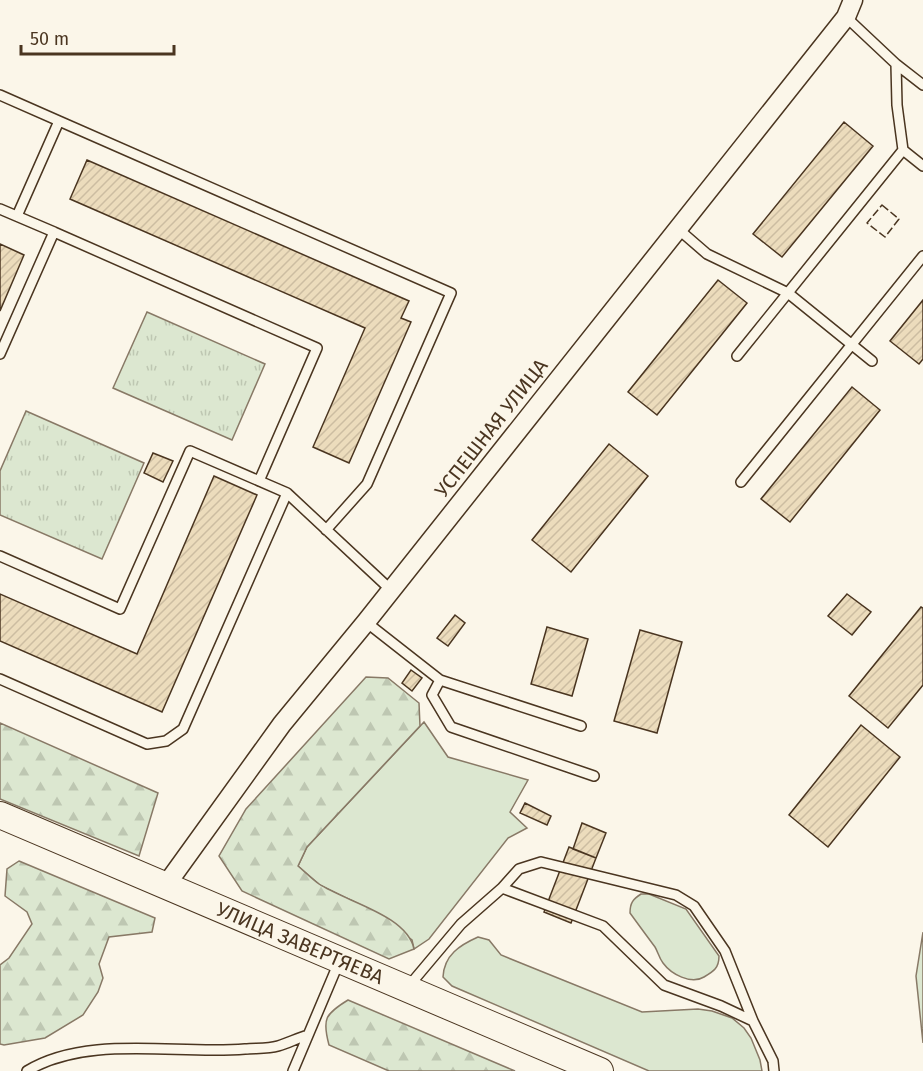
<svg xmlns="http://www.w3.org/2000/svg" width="923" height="1071" font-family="'Fira Sans',sans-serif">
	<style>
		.green { fill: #dce7d0; stroke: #887966; stroke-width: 1.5 }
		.forest { fill: url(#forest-firs); stroke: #887966; stroke-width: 1.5 }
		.park { fill: url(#park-tufts); stroke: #887966; stroke-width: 1.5 }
		.building { fill: url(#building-hatch); stroke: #4a3520; stroke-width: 1.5 }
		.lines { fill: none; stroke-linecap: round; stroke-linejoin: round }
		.lane-casing { stroke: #4a3520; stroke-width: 12 }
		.street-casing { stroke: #4a3520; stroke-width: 21 }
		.secondary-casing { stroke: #4a3520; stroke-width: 28 }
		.lane { stroke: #fbf6e9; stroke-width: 9 }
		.street { stroke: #fbf6e9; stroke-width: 18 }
		.secondary { stroke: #fbf6e9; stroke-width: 26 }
		.fence { stroke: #4a3520; stroke-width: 1.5; stroke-dasharray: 8 3; stroke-linecap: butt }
		.labels { text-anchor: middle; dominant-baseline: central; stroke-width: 4.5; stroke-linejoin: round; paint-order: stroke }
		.street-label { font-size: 20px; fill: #4a3520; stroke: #fbf6e9 }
	</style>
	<defs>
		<pattern id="forest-firs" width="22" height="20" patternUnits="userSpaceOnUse" patternTransform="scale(1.5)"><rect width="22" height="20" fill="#dce7d0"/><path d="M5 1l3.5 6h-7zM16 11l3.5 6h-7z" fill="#bec7b2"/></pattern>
		<pattern id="park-tufts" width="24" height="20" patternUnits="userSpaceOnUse" patternTransform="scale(1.5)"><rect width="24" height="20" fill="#dce7d0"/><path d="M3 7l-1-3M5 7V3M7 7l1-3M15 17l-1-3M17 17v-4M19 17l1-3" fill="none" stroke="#bec7b2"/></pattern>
		<pattern id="building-hatch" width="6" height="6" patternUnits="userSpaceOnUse" patternTransform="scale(1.5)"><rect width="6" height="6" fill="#ecdcbc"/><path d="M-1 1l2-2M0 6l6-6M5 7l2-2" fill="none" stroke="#ccbda1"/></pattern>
	</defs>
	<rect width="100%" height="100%" fill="#fbf6e9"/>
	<!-- green -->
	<path class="green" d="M424 722 448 757 528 780 510 812 527 828 508 838 429 939 414 949 412 940 373 911 320 885 298 866 307 847Z
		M641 894H649L686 909 719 956C719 968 714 971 704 977 691 985 671 974 663 963 659 958 658 952 655 947 646 935 638 924 630 913 630 903 633 899 641 894Z
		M923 932V1043L916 976Z
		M478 937 489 940 501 955 642 1012 698 1009 712 1011 732 1018 744 1028 751 1038 760 1060 762 1071H649L452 986 443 977C444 955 460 945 478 937Z"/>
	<!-- forest -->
	<path class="forest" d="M366 677 388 678 419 703 420 726 307 847 298 866C305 872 312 879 319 884 346 902 407 915 414 949L389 959 242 891 219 856 246 809Z
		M0 723 158 793 139 856 0 799Z
		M19 861 155 918 152 932 109 937 99 964 103 978 98 992 83 1015 45 1038 4 1045 0 1044V965L9 958 32 924 27 912 5 896 7 869Z
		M348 1000 515 1071H389L329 1045C322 1019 325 1014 348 1000Z"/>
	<!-- park -->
	<path class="park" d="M147 312 265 364 232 440 113 388Z
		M26 411 144 463 102 559 0 515V471Z"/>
	<!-- building -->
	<path class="building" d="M844 122 873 146 782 257 753 234Z
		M87 160 409 301 401 318 411 322 349 463 313 447 365 328 70 199Z
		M0 244 24 255 0 311Z
		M718 280 747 303 657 415 628 392Z
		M923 300V359L919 364 890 341Z
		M852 387 880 410 790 522 761 499Z
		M609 444 648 476 571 572 532 540Z
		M153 453 173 461 163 482 144 473Z
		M214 476 257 495 162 712 0 641V594L137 654Z
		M847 594 871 612 852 635 828 616Z
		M921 607 923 608V685L888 728 849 696Z
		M455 615 465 623 448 646 437 638Z
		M547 627 588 639 572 696 531 684Z
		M640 630 682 642 657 733 614 721Z
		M411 670 422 678 412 691 402 683Z
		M861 725 900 757 828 847 789 815Z
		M525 803 551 816 547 825 520 813Z
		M582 823 606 833 596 858 573 849Z
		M569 847 596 858 571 923 544 912Z"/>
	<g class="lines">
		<defs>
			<path id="lane" d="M846 17 896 64 897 105 903 150 923 166
				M896 64 923 85
				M0 95 59 121 17 216
				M59 121 451 293 367 484 326 530
				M0 209 54 232 0 354
				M677 228 707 254 788 293 872 361
				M54 232 317 348 259 481
				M737 356 903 150
				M741 482 923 256
				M287 493 391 590
				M0 556 120 609 190 451 287 493 183 729 166 741 147 744 0 679
				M366 622 440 680 581 726
				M440 680 432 695 451 727 594 776
				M502 888 519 869 541 862 676 895 694 906 725 951 753 1021
				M408 987 461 924 502 888 603 926 664 985 721 1006 753 1021 773 1061 774 1071
				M27 1071C88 1034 177 1055 245 1049 256 1048 268 1049 278 1046 288 1043 298 1038 308 1035
				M293 1071 339 962"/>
			<path id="street" d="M166 885 282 724 366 622 846 17 853 0"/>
			<path id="secondary" d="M0 815 600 1071"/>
		</defs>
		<!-- lane casing -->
		<use href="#lane" class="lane-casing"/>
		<!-- street casing -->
		<use href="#street" class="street-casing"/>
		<!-- secondary casing -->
		<use href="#secondary" class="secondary-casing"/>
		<!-- lane -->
		<use href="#lane" class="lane"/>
		<!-- street -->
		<use href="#street" class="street"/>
		<!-- secondary -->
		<use href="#secondary" class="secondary"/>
		<!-- fence -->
		<path class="fence" d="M882 205 899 219 885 237 867 223Z"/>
	</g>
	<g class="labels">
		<!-- street labels -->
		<g class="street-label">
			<text transform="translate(491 428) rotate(-52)">УСПЕШНАЯ УЛИЦА</text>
			<text transform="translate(300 943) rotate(23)">УЛИЦА ЗАВЕРТЯЕВА</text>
		</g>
	</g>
	<!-- scale -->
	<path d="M21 45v9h153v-9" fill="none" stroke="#4a3520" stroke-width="3"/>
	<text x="30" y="45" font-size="18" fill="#4a3520" stroke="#fbf6e9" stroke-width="4.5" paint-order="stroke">50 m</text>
</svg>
